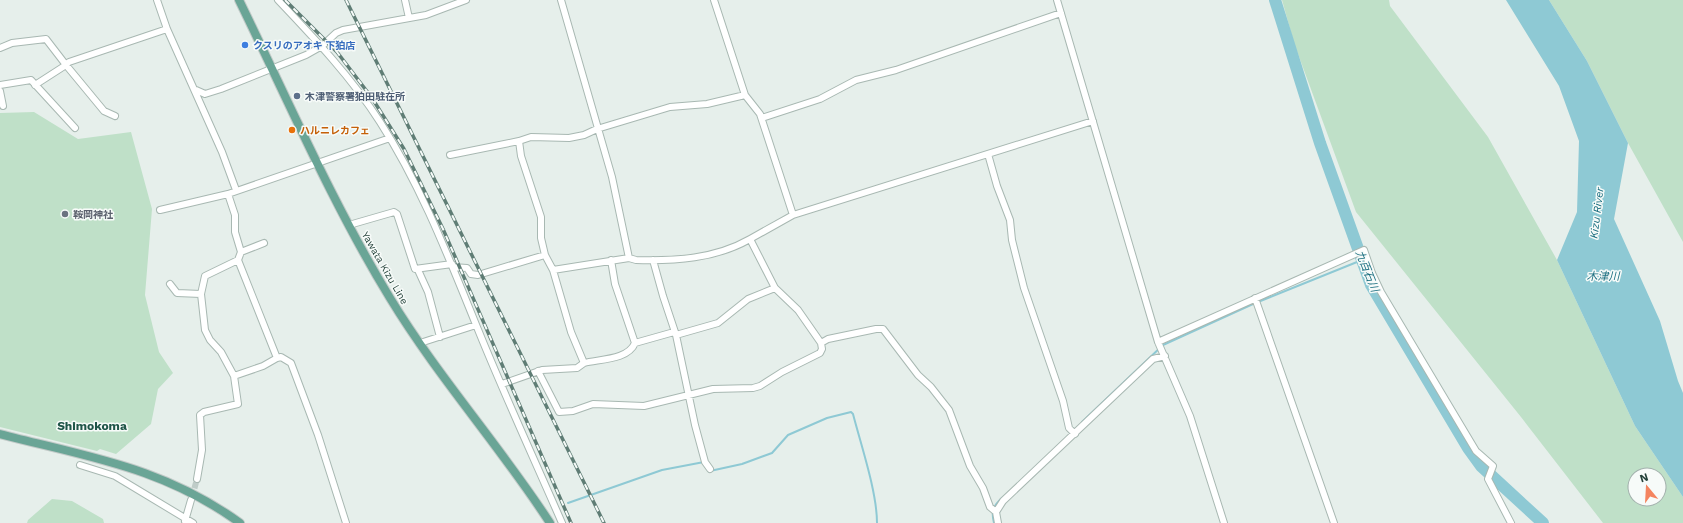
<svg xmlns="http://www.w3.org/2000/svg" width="1683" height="523" font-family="'Work Sans','Noto Sans JP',sans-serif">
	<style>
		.green { fill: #bfe0c8; fill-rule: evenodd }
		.water { fill: #8ec9d4 }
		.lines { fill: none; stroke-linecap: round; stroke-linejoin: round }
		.stream { stroke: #8ec9d4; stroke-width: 2 }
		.river { stroke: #8ec9d4; stroke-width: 12 }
		.minor-tunnel { stroke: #bfccc8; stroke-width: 6; stroke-dasharray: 6 3; stroke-linecap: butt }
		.minor-casing { stroke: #a8b8b2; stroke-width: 8 }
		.major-casing { stroke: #c2cac8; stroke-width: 10 }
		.minor { stroke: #fff; stroke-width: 6 }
		.major { stroke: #6aa596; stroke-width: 8 }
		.rail-casing { stroke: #5f7d75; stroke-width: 3.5 }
		.rail { stroke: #f7fbf9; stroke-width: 2; stroke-dasharray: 6; stroke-linecap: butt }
		.shop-dot { fill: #3f7fe0; stroke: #f7fbf9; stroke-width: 1.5 }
		.service-dot { fill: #5c6f8a; stroke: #f7fbf9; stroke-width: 1.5 }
		.food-dot { fill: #e8710a; stroke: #f7fbf9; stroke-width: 1.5 }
		.worship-dot { fill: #6b7280; stroke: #f7fbf9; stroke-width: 1.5 }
		.labels { text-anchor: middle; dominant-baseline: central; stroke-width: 3; stroke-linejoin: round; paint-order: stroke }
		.shop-label { font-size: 10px; font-weight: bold; fill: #366cbe; stroke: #f7fbf9; text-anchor: start }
		.service-label { font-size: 10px; font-weight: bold; fill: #4e5e75; stroke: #f7fbf9; text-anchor: start }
		.food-label { font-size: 10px; font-weight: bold; fill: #c56008; stroke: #f7fbf9; text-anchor: start }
		.worship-label { font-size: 10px; font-weight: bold; fill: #5b616d; stroke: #f7fbf9; text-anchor: start }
		.street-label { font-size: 10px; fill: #24423a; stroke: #f7fbf9 }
		.water-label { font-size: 11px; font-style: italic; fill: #1c6f80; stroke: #f7fbf9 }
		.quarter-label { font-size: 12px; font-weight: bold; fill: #1f5548; stroke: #f7fbf9 }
	</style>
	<rect width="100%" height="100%" fill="#e6efeb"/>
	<!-- green -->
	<path class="green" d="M1282 0H1389L1390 6 1488 137 1557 260 1635 426 1683 497V523H1603L1521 417 1356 212 1294 43ZM1635 475H1659V499H1635Z
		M1549 0H1683V242L1628 143 1587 61Z
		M34 112 78 139 131 132 152 209 145 295 159 352 173 373 158 389 151 424 116 454 100 449 97 451 0 427V113Z
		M52 499 72 501 103 519 104 523H27L28 520Z"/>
	<!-- water -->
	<path class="water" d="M1506 0H1549L1587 61 1628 143 1614 219 1660 321 1678 381 1683 393V497L1635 426 1557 260 1577 212 1579 141 1559 86Z"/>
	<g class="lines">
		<!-- stream -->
		<path class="stream" d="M1082 422 1163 345 1253 304 1362 260
			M710 471 742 464 772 453 788 435 827 418 851 412 853 414C861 445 877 492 877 523
			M568 503 662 470 704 462
			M994 523C991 511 993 506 1002 498"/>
		<!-- river -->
		<path class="river" d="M1275 0 1320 143 1371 285 1468 448 1481 466 1543 523"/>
		<!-- minor-tunnel -->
		<path class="minor-tunnel" d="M192 497 197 479"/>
		<defs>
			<path id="minor" d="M157 0 167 29 222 152 236 190
				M278 0C315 39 351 77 380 122 422 187 450 261 479 332 505 396 534 459 562 523
				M405 0 409 18
				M561 0 612 177 629 258
				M714 0 745 95 760 114 793 215 750 239 775 288 798 310 821 343 828 339 876 329H883L918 375 931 387 949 410 970 466 983 488 990 507 996 512 998 523
				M1057 0 1158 342 1190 416 1224 523
				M0 48 12 43 46 39 66 65 69 62 167 29
				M0 85 31 80 75 128
				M35 85 66 65 104 111 115 116
				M196 90 205 94 221 89 306 55 322 46 336 33 343 30 426 15 466 0
				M0 91 3 106
				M762 118 820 99 856 80 896 70 1061 13
				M988 154 997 186 1010 220 1012 240 1024 288 1063 401 1069 428 1075 434
				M450 155 519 141
				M228 194 235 215V232L241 252 238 260 277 358 281 357 291 363 318 435 346 523
				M160 210 228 194 390 138
				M793 215 1093 121
				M349 225 394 212 397 214 415 269 452 264
				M241 252 264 243
				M545 255 541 238V217L521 156 519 141 531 137 569 138 584 135 597 129 670 107 707 104 745 95
				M611 260 615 284 635 343
				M653 260 663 296 676 335 695 425 705 462 710 469
				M453 267 467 268 471 274 478 275 545 255 553 270 629 258 636 260C675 261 715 259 750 239
				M418 270 428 292 440 337
				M553 270 571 332 584 363C600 359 628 360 635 343L674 332
				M170 284 177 293 201 294
				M1255 298 1334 523
				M676 335 718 323 748 299 775 288
				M1158 342 1364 250 1372 273 1381 292 1476 451 1493 466 1488 479 1511 523
				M420 343 476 325
				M538 371 559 412 573 411 593 404 644 406 713 389 753 388 760 386 782 372 820 353 822 349 821 343
				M234 376 221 352 210 340 205 330 201 294 205 276 238 260
				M502 384 542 370 577 368 584 363
				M80 465 115 476 193 523
				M197 479 202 450 200 415 204 412 238 404 234 376 263 366 277 358
				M996 512 1003 501 1153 359 1165 356
				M185 521 191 500"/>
			<path id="major" d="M239 0C288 100 332 203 390 298 438 377 500 446 550 523
				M0 434C88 457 163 467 240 523"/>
		</defs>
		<!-- minor casing -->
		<use href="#minor" class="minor-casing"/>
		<!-- major casing -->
		<use href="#major" class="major-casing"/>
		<!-- minor -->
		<use href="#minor" class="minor"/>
		<!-- major -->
		<use href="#major" class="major"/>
		<defs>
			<path id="rail" d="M285 0 337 52 372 98 404 149 443 229 571 523
				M346 0 604 523"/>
		</defs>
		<!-- rail casing -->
		<use href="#rail" class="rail-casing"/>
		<!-- rail -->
		<use href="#rail" class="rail"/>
	</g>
	<!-- markers -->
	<circle class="shop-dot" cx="245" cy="45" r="4"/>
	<circle class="service-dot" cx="297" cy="96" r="4"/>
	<circle class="food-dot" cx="292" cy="130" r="4"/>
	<circle class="worship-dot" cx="65" cy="214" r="4"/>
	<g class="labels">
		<!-- shop labels -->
		<g class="shop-label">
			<text x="253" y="45">クスリのアオキ 下狛店</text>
		</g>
		<!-- service labels -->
		<g class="service-label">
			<text x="305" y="96">木津警察署狛田駐在所</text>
		</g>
		<!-- food labels -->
		<g class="food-label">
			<text x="300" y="130">ハルニレカフェ</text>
		</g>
		<!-- worship labels -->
		<g class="worship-label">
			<text x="73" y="214">鞍岡神社</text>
		</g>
		<!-- street labels -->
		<g class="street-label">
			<text transform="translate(385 268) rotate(60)">Yawata Kizu Line</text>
		</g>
		<!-- water labels -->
		<g class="water-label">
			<text transform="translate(1597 213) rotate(-83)">Kizu River</text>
			<text transform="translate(1367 271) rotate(68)">九百石川</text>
			<text x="1603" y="276">木津川</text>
		</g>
		<!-- quarter labels -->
		<g class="quarter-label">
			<text x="92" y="426">Shimokoma</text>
		</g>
	</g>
	<!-- north arrow -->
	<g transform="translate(1647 487) rotate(342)"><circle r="19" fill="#f7fbf9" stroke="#a3b1ad"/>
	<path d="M0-3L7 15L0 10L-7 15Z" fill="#f4845f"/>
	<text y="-6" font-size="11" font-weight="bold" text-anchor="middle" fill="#24423a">N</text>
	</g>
</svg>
